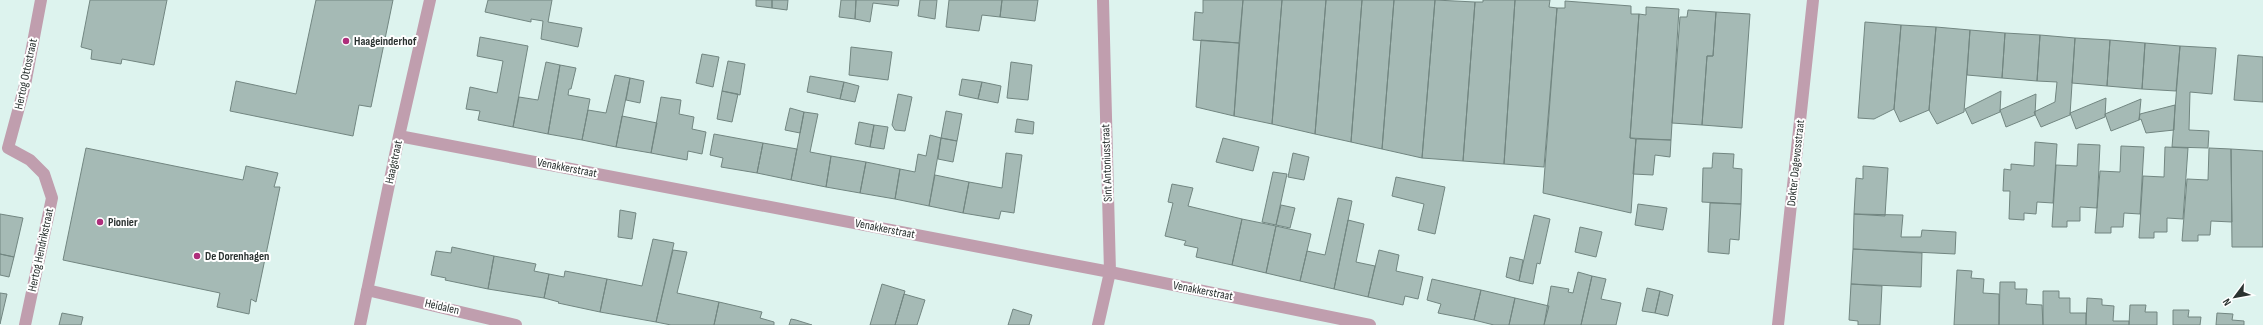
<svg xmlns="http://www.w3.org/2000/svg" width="2263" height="325" font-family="'Sofia Sans Condensed',sans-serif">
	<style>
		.building { fill: #a5bab5; stroke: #728681 }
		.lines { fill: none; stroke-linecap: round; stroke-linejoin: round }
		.minor { stroke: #c09eae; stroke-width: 12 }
		.poi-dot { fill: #ae2e7b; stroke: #fff; stroke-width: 1.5 }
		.labels { text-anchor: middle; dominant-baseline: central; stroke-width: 4; stroke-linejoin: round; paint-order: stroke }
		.poi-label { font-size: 12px; font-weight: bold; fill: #2a3230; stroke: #fff; text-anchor: start }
		.street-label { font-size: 12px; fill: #2a3230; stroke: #fff }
	</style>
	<rect width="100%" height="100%" fill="#ddf3ee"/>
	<!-- building -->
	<path class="building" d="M90 0H167L154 65 122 59 121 64 91 59 92 50 81 47Z
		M316 0H393L371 107 359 105 353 136 230 111 236 81 296 94Z
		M488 0H552L548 22 582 28 578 47 541 39 543 21 531 19V22L485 12Z
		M756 0H772V8L756 6Z
		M772 0H788L787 10 772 8Z
		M841 0H856L855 19 839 17Z
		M856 0H899L898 6 873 3 870 22 855 19Z
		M920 0H937L935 19 918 16Z
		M949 0H1002L1000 17 982 15 979 31 946 27Z
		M1002 0H1038L1035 21 1000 17Z
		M1203 0H1243L1239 43 1193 40 1195 12 1203 13Z
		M1243 0H1282L1272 124 1234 116Z
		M1282 0H1326L1315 134 1272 124Z
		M1326 0H1362L1351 142 1315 134Z
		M1362 0H1394L1382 149 1351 142Z
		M1394 0H1435L1422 158 1382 149Z
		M1435 0 1475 2 1463 161 1422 158Z
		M1483 0H1515L1504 164 1463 161 1475 2H1483Z
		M1515 0H1550L1549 7 1557 8 1544 167 1504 164Z
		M1565 1 1631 6V14H1639L1630 138 1636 139 1631 213 1543 193 1557 8H1565Z
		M1646 7 1679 9 1671 140 1630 138 1639 14 1646 15Z
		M1688 10 1716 12 1713 56H1707L1702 125 1672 123 1680 17H1687Z
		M1716 12 1750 14 1742 128 1702 125 1707 56H1713Z
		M1865 22 1901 25 1894 109 1874 119 1858 118Z
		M1901 25 1936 27 1929 110 1900 122 1894 109Z
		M1936 27 1970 30 1964 112 1937 124 1929 110Z
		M1970 30 2005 33 2002 78 1967 75Z
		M2005 33 2040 35 2037 81 2002 78Z
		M2040 35 2075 38 2070 115 2041 127 2034 112 2055 102 2057 82 2037 81Z
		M480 37 528 46 513 127 478 120 480 111 466 109 470 87 497 93 503 61 477 56Z
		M2075 38 2110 40 2107 86 2072 83Z
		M1201 40 1239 43 1234 116 1196 107Z
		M2110 40 2145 43 2142 89 2107 86Z
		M2145 43 2180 46 2176 91 2142 89Z
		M2180 46 2216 48 2212 94 2190 92 2189 130 2209 131 2208 148 2172 147Z
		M851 47 892 52 888 80 849 75Z
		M702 54 719 57 713 87 696 83Z
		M2238 55 2263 57V102L2234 100Z
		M728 61 745 64 740 95 722 91Z
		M546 62 560 65 548 134 513 127 519 97 538 100Z
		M1011 62 1032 65 1028 100 1007 98Z
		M560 65 576 68 571 89H569L568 95 590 99 582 140 548 134Z
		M615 75 630 78 616 147 582 140 588 110 606 113Z
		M810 76 844 82 840 99 807 92Z
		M630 78 644 81 640 103 626 100Z
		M962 79 982 82 978 99 959 95Z
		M844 82 859 86 855 102 840 99Z
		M982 82 1001 86 998 103 978 99Z
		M722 91 738 94 732 122 717 119Z
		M2001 91 2000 112 1972 124 1965 109Z
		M898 94 912 97 905 131 895 130 892 125Z
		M2036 94 2035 115 2006 127 2000 110Z
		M661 97 681 100 679 114 694 117 692 129 706 132 702 154 688 151 687 160 651 153Z
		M2106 98 2105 117 2076 129 2070 113Z
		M2141 99 2139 120 2111 131 2105 114Z
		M2175 105 2174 130 2146 133 2141 119 2139 120 2140 114Z
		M790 108 804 112 800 133 785 130Z
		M946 111 962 114 957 141 941 138Z
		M804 112 818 114 810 152 831 156 826 187 791 180Z
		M622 116 657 123 651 153 616 147Z
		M1017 119 1034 122 1033 134 1015 132Z
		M859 122 874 125 870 147 855 144Z
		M874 125 888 127 884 149 870 147Z
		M714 134 763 143 757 173 721 167 723 158 710 155Z
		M930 135 941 138 929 206 895 199 900 169 915 172 918 154 926 156Z
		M941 138 957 141 953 162 938 159Z
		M1223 138 1259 147 1253 171 1216 162Z
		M1636 139 1671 140 1670 157 1655 155 1653 175 1633 174Z
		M2035 142 2057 144 2053 203 2037 202 2036 214 2024 213V220L2009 219 2010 191H2003L2004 169 2011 170V164L2034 166Z
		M763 143 797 149 791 180 757 173Z
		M2078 144 2100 145 2097 208 2080 207V221H2067V227H2052L2056 165 2077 166Z
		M2121 146 2144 147 2140 214 2124 213 2123 227H2111V233H2095L2100 171 2120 172Z
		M2165 147 2188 148 2183 219 2167 218V232H2154V238H2139L2143 176 2164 177Z
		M86 148 243 180 246 166 278 173 274 187H280L256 302 251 299 249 314 217 307 220 293 63 260Z
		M2209 148 2231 149 2232 222 2211 221 2210 235H2198V241H2182L2187 179 2208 180Z
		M2231 149 2263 151V247H2232Z
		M1006 153 1022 155 1014 213 1001 211 999 219 963 213 969 182 1002 188Z
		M1293 153 1309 157 1304 180 1288 177Z
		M1713 153 1734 154 1733 168 1742 169 1741 204 1702 202 1703 168H1712Z
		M831 156 866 162 860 193 826 187Z
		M866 162 900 169 895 199 860 193Z
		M1863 166 1888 168 1885 216 1854 214 1856 178 1863 179Z
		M1273 172 1287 174 1276 225 1262 222Z
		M935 175 969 182 963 213 929 206Z
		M1396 177 1445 187 1435 234 1418 230 1424 204 1392 196Z
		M1172 184 1193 188 1188 206 1242 219 1232 265 1196 257 1198 248 1184 245 1186 241 1165 236 1173 203 1168 202Z
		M1338 198 1352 201 1334 289 1300 281 1307 251 1325 255Z
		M1710 203 1741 204 1739 240 1730 239 1729 254 1708 252Z
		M1638 204 1667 208 1663 230 1635 225Z
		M1281 205 1295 208 1290 228 1276 225Z
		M620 210 636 213 632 239 618 237Z
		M0 214 23 218 14 257 0 254Z
		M1854 214 1903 215 1901 237H1921L1922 230 1956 232 1955 254 1853 249Z
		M1534 215 1550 219 1540 264 1537 263 1533 284 1519 281Z
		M1242 219 1276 226 1266 273 1232 265Z
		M1348 220 1364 224 1356 262 1375 266 1368 297 1334 289Z
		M1276 226 1311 234 1300 281 1266 273Z
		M1580 227 1602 232 1596 257 1575 252Z
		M653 239 674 243 656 322 600 312 607 279 642 286Z
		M452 247 494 256 488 289 445 280 446 278 431 275 436 251 451 253Z
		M1853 249 1922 253 1921 287 1851 284Z
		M673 250 687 252 677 293 719 302 714 325H671L656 322Z
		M1379 250 1399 255 1396 271 1423 277 1418 299 1405 296 1403 305 1368 297Z
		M0 254 14 257 9 277 0 275Z
		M494 256 536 264 534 271 549 274 544 298 488 289Z
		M1510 257 1523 260 1519 281 1506 277Z
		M1957 270 1972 271 1971 278 1984 279 1983 293 1999 294V325H1954Z
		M565 271 607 279 600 312 558 303 559 302 544 298 549 274 564 277Z
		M1578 272 1592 276 1581 325H1544L1551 286 1569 289 1568 292 1573 293Z
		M1592 276 1606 279 1601 299 1621 303 1616 325H1581Z
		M1432 279 1481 290 1474 320 1438 313 1441 304 1427 300Z
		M2000 282H2015V289H2027L2026 304 2042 305 2043 325H1999Z
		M882 284 905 291 895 325H870Z
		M1851 284 1882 286 1880 325H1858V321L1849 320Z
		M1647 288 1660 291 1655 313 1642 311Z
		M1481 290 1515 298 1509 325H1494L1474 320Z
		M1660 291 1673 295 1668 316 1655 313Z
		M2043 291H2059V298H2070V313H2086V325H2043Z
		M0 293 7 294 0 324Z
		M904 294 925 300 917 325H895Z
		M1515 298 1549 306 1544 325H1509Z
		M2087 298 2102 299V305L2114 306 2113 321H2129V325H2086Z
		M719 302 762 312 760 318 774 322V325H714Z
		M2130 305H2146L2145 312H2157V325H2129Z
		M1013 309 1032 315 1029 325H1008Z
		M2173 310H2189L2188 317H2201L2200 325H2173Z
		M62 313 83 317 81 325H59Z
		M2217 313 2233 314 2232 320 2244 321V325H2216Z
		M791 319 796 320 812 325H789Z"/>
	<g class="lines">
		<!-- minor -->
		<path class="minor" d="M399 136 1110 272 1370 325
			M8 148 30 160 44 174 52 198 25 325
			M8 148 25 85 41 0
			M367 290 516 325
			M360 325 399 136 430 0
			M1098 325 1110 272 1103 0
			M1778 325 1813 0"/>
	</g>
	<!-- markers -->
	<g class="poi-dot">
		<circle cx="346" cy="41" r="4"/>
		<circle cx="100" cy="222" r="4"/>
		<circle cx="197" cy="256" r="4"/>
	</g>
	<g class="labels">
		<!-- poi labels -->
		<g class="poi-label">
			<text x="354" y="41">Haageinderhof</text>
			<text x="108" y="222">Pionier</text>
			<text x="205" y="256">De Dorenhagen</text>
		</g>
		<!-- street labels -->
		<g class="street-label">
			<text transform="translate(26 74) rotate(-78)">Hertog Ottostraat</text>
			<text transform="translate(394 162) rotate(-78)">Haagstraat</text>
			<text transform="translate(1107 163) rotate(-92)">Sint Antoniusstraat</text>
			<text transform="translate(1796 163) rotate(-84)">Dokter Dagevosstraat</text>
			<text transform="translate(567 168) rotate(11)">Venakkerstraat</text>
			<text transform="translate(885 229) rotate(11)">Venakkerstraat</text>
			<text transform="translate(41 250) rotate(-78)">Hertog Hendrikstraat</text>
			<text transform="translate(1203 291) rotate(11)">Venakkerstraat</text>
			<text transform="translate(442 307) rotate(13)">Heidalen</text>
		</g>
	</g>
	<!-- north arrow -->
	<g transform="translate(2235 297) rotate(238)" stroke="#ffffff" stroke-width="3" paint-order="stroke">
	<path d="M0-3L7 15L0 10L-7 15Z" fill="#2a3230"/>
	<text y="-6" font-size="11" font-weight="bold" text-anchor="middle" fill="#2a3230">N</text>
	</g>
</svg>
